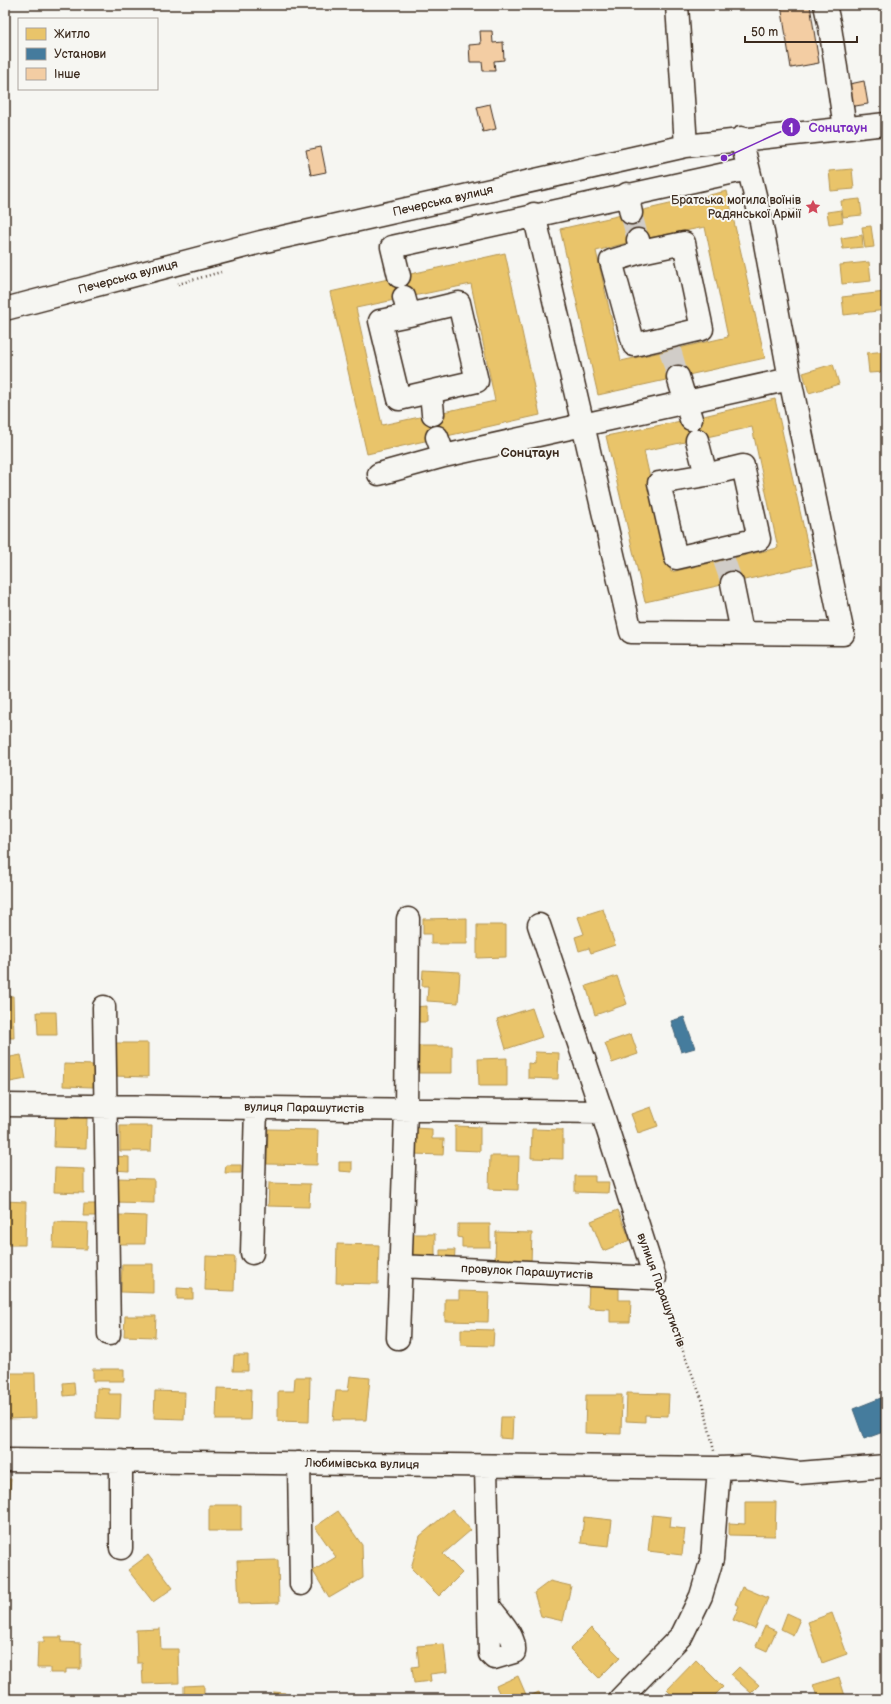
<svg xmlns="http://www.w3.org/2000/svg" width="891" height="1704" font-family="'Balsamiq Sans',sans-serif">
	<style>
		.homes { fill: #e9c46a; stroke: #b59653; fill-rule: evenodd }
		.public { fill: #457b9d; stroke: #426377 }
		.building { fill: #f3cda3; stroke: #3b2a1e }
		.lines { fill: none; stroke-linecap: round; stroke-linejoin: round }
		.minor-tunnel { stroke: #d1cdc8; stroke-width: 22; stroke-dasharray: 22 11; stroke-linecap: butt }
		.minor-casing { stroke: #3b2a1e; stroke-width: 25 }
		.path { stroke: #3b2a1e; stroke-width: 2.5; stroke-dasharray: 1 3; stroke-linecap: butt }
		.minor { stroke: #f6f6f2; stroke-width: 22 }
		.labels { text-anchor: middle; dominant-baseline: central; stroke-width: 4; stroke-linejoin: round; paint-order: stroke }
		.poi-label { font-size: 12px; fill: #3b2a1e; stroke: #f6f6f2; text-anchor: end }
		.street-label { font-size: 12px; fill: #3b2a1e; stroke: #f6f6f2 }
		.neighbourhood-label { font-size: 13px; font-weight: bold; fill: #3b2a1e; stroke: #f6f6f2 }
		.leader { fill: none; stroke: #7b2cbf; stroke-width: 1.5 }
		.callout-dot { fill: #7b2cbf; stroke: #f6f6f2; stroke-width: 1.5 }
		.mark-label { font-size: 12px; text-anchor: middle; font-weight: bold; fill: #fff }
		.callout-label { font-size: 13px; text-anchor: middle; font-weight: bold; fill: #7b2cbf; stroke: #f6f6f2; stroke-width: 4; stroke-linejoin: round; paint-order: stroke }
	</style>
	<rect width="100%" height="100%" fill="#f6f6f2"/>
	<filter id="ink" filterUnits="userSpaceOnUse"><feTurbulence type="fractalNoise" baseFrequency=".025" numOctaves="2"/><feDisplacementMap in="SourceGraphic" scale="8" xChannelSelector="R" yChannelSelector="G"/><feConvolveMatrix kernelMatrix="1 2 1 2 8 2 1 2 1" color-interpolation-filters="sRGB"/></filter>
	<g filter="url(#ink)">
		<!-- homes -->
		<path class="homes" d="M852 169 854 189 831 191 829 171Z
			M727 191 765 358 598 395 560 229ZM705 227 728 337 621 361 596 251 638 240Z
			M860 199 862 215 843 217 841 201Z
			M841 210 843 222 829 224 827 212Z
			M871 226 874 247 865 248 862 227Z
			M862 235 863 247 843 249 841 238Z
			M505 253 540 415 367 454 330 292ZM471 284 495 401 382 425 356 308Z
			M869 262 871 281 842 284 840 265Z
			M885 292 886 310 844 315 842 297Z
			M886 351V372L869 373 867 353Z
			M833 364 839 384 809 393 803 373Z
			M775 399 812 565 645 602 606 436 691 419ZM752 427 778 548 671 572 644 451Z
			M603 909 615 945 591 953 589 948 579 951 575 937 584 934 578 917Z
			M467 918V944H431V934H423V919Z
			M477 925H506V957L477 958Z
			M423 970 460 972 458 1003 427 1001 428 986H422Z
			M617 976 627 1004 595 1015 586 986Z
			M5 996H13L14 1038H5Z
			M427 1006V1022H413L412 1007Z
			M532 1008 542 1037 506 1049 497 1019Z
			M37 1012H56L57 1035H38Z
			M631 1034 638 1054 612 1063 605 1043Z
			M115 1043H148V1077L114 1076Z
			M419 1046H452V1073H419Z
			M535 1052 559 1053 558 1079 528 1078V1063L535 1064Z
			M21 1055 26 1079 5 1083V1058Z
			M507 1058V1086H479L478 1059Z
			M64 1064 94 1065 93 1087 63 1086Z
			M651 1107 658 1126 638 1133 631 1114Z
			M55 1118H87L86 1148 54 1147Z
			M120 1126H152L151 1151H120Z
			M455 1126 480 1127V1151L455 1150Z
			M413 1128 432 1129V1139H444L443 1155 413 1154Z
			M268 1129 318 1130 317 1165 267 1164Z
			M532 1129 563 1130V1159L531 1158Z
			M113 1156 129 1157V1171L112 1170Z
			M490 1156H519L518 1190 489 1189Z
			M339 1162H352V1172L339 1171Z
			M226 1165H241V1173H225Z
			M55 1168 84 1169V1193L54 1192Z
			M575 1176H595V1182H609L608 1193 575 1192Z
			M116 1178 154 1179V1203L115 1202Z
			M269 1183 310 1184 309 1207 268 1206Z
			M5 1201 26 1202 25 1245H5Z
			M84 1204H99V1216H83Z
			M618 1210 630 1240 603 1251 591 1221Z
			M119 1215 146 1216 145 1244H118Z
			M54 1222 88 1223 87 1249 53 1248Z
			M458 1224H490V1247H462V1238L458 1237Z
			M496 1232 532 1233 531 1263 495 1262Z
			M413 1234H435V1256H412Z
			M337 1244 379 1245 378 1284 336 1283Z
			M440 1250H455L454 1265H440Z
			M206 1256 235 1257 234 1291 205 1290Z
			M122 1264H153V1293L121 1292Z
			M589 1281 619 1282V1300H631L630 1322H610V1309L588 1308Z
			M177 1288 193 1289V1299H177Z
			M459 1291 489 1292 488 1322 445 1321V1299H459Z
			M125 1316H156L155 1337 124 1336Z
			M461 1329 494 1330 493 1346 461 1345Z
			M234 1355H248V1371H233Z
			M93 1369H124V1381H93Z
			M5 1373H35L36 1418 6 1419Z
			M350 1376 370 1378 366 1420H333L336 1391H348Z
			M295 1377H310L309 1422 278 1421V1391H294Z
			M74 1382 75 1395 64 1396 63 1383Z
			M97 1388 109 1389V1394H121L120 1419 96 1418Z
			M217 1388 251 1389 250 1420H216Z
			M155 1391 185 1392 184 1419 154 1418Z
			M627 1393 669 1394 668 1416 645 1415V1422L626 1421Z
			M586 1395H622L621 1434 585 1433Z
			M501 1417H513L512 1439 500 1438Z
			M5 1479H11L7 1525H5Z
			M745 1502H776L775 1536 729 1535V1523L745 1524Z
			M209 1505H241V1531H209Z
			M452 1509 471 1530 443 1554 462 1573 439 1596 411 1568 420 1536Z
			M338 1511 362 1545 363 1578 329 1598 313 1571 336 1557 315 1527Z
			M652 1515 671 1517 670 1527 685 1529 682 1555 648 1551Z
			M584 1517 612 1520 609 1546 581 1543Z
			M148 1555 173 1588 153 1602 128 1570Z
			M278 1560 279 1603 239 1604 237 1561Z
			M550 1581 571 1586 563 1621 541 1616 534 1593Z
			M742 1587 768 1598 755 1629 733 1620 739 1606 735 1604Z
			M787 1613 800 1619 793 1635 781 1629Z
			M832 1613 847 1654 822 1663 808 1622Z
			M765 1626 776 1631 767 1651 756 1646Z
			M591 1628 620 1657 599 1678 570 1649Z
			M160 1629 161 1649H178L179 1683 143 1684 142 1663H137L136 1630Z
			M44 1637H62L61 1642 81 1643V1669H66V1673H50V1668H37L38 1642H44Z
			M444 1644 447 1672 430 1674 431 1681 414 1683 412 1667 419 1666 417 1646Z
			M696 1660 723 1687 711 1699H676L667 1690Z
			M739 1667 759 1685 751 1693 731 1675Z
			M518 1676 527 1697 539 1692 542 1699H502L496 1686Z
			M839 1677 846 1699H818L813 1685Z
			M204 1685V1699H184V1686Z
			M274 1692 285 1693 284 1699H274Z
			M57 1697 78 1698V1699H57Z"/>
		<!-- public -->
		<path class="public" d="M684 1017 695 1048 681 1052 671 1021Z
			M886 1396V1431L864 1439 853 1409Z"/>
		<!-- building -->
		<path class="building" d="M781 5H810L819 63 791 68Z
			M480 31H492L493 43 503 42 504 60 494 61 495 71H483L482 62H470L469 45 481 44Z
			M864 81 868 104 849 107 845 85Z
			M490 104 496 129 483 132 477 107Z
			M321 147 326 172 311 175 306 150Z"/>
		<g class="lines">
			<!-- minor-tunnel -->
			<path class="minor-tunnel" d="M631 213 638 240
				M670 350 678 377
				M724 560 732 583"/>
			<defs>
				<path id="minor" d="M677 5 686 146
					M825 5 830 27 845 128
					M627 194 631 213
					M534 214 583 425 790 379 760 216 741 138
					M638 240 641 252 684 243 702 329 634 345 611 261 641 252
					M399 276 392 247 748 169
					M404 297 409 315 459 303 477 381 399 399 380 321 409 315
					M5 309 261 242 686 146 886 124
					M678 377 691 419
					M431 392 433 414
					M437 437 444 456 583 425 631 632 843 634 790 379
					M697 440 706 475 743 466 759 539 676 558 659 483 706 475
					M379 474 444 456
					M732 583 742 632
					M104 1007 109 1334
					M5 1105 602 1112
					M252 1253 256 1108
					M400 1266 655 1278 602 1112 539 925
					M398 1338 406 1110 408 919
					M5 1460 719 1468 747 1467 799 1473 886 1466
					M299 1463 301 1584
					M486 1466 490 1654 494 1658 514 1652C516 1635 498 1619 489 1606
					M121 1548V1461
					M620 1699 682 1635 701 1596 712 1559 719 1468"/>
			</defs>
			<!-- minor casing -->
			<use href="#minor" class="minor-casing"/>
			<!-- path -->
			<path class="path" d="M778 213 801 209
				M178 284 221 272
				M661 1295 703 1402 714 1451"/>
			<!-- minor -->
			<use href="#minor" class="minor"/>
		</g>
	</g>
	<!-- icons -->
	<defs>
		<symbol id="sight-bare" viewBox="-9 -9 18 18"><path d="M0-6L1.8-2.2L6-1.7L2.9 1.2L3.7 5.4L0 3.3L-3.7 5.4L-2.9 1.2L-6-1.7L-1.8-2.2Z" fill="#d1495b" stroke="#f6f6f2" stroke-width="2.5" paint-order="stroke"/></symbol>
	</defs>
	<g fill-rule="evenodd">
		<use href="#sight-bare" x="802" y="196" width="22" height="22"/>
	</g>
	<g class="labels">
		<!-- poi labels -->
		<g class="poi-label">
			<text x="801" y="200">Братська могила воїнів<tspan x="801" dy="14">Радянської Армії</tspan></text>
		</g>
		<!-- street labels -->
		<g class="street-label">
			<text transform="translate(443 201) rotate(-13)">Печерська вулиця</text>
			<text transform="translate(128 277) rotate(-15)">Печерська вулиця</text>
			<text transform="translate(304 1108) rotate(1)">вулиця Парашутистів</text>
			<text transform="translate(527 1272) rotate(3)">провулок Парашутистів</text>
			<text transform="translate(661 1290) rotate(70)">вулиця Парашутистів</text>
			<text transform="translate(362 1464) rotate(1)">Любимівська вулиця</text>
		</g>
		<!-- neighbourhood labels -->
		<g class="neighbourhood-label">
			<text x="530" y="453">Сонцтаун</text>
		</g>
	</g>
	<!-- callouts -->
	<path class="leader" d="M724 158L791 127"/>
	<g class="callout-dot">
		<circle cx="724" cy="158" r="4"/>
		<circle cx="791" cy="127" r="10"/>
	</g>
	<g class="mark-label">
		<text x="791" y="132">1</text>
	</g>
	<g class="callout-label">
		<text x="838" y="132">Сонцтаун</text>
	</g>
	<!-- margin -->
	<rect width="891" height="1704" fill="none" stroke="#f6f6f2" stroke-width="20"/>
	<rect x="10" y="10" width="871" height="1684" fill="none" stroke="#3b2a1e" stroke-width="1.5" filter="url(#ink)"/>
	<!-- legend -->
	<rect x="18" y="18" width="140" height="72" fill="#f6f6f2" stroke="#aba49d"/>
	<rect x="26" y="28" width="20" height="12" fill="#e9c46a" stroke="#aba49d"/>
	<text x="54" y="38" font-size="12" fill="#3b2a1e">Житло</text>
	<rect x="26" y="48" width="20" height="12" fill="#457b9d" stroke="#aba49d"/>
	<text x="54" y="58" font-size="12" fill="#3b2a1e">Установи</text>
	<rect x="26" y="68" width="20" height="12" fill="#f3cda3" stroke="#aba49d"/>
	<text x="54" y="78" font-size="12" fill="#3b2a1e">Інше</text>
	<!-- scale -->
	<path d="M745 36v6h112v-6" fill="none" stroke="#3b2a1e" stroke-width="2"/>
	<text x="751" y="36" font-size="12" fill="#3b2a1e" stroke="#f6f6f2" stroke-width="3" paint-order="stroke">50 m</text>
</svg>
